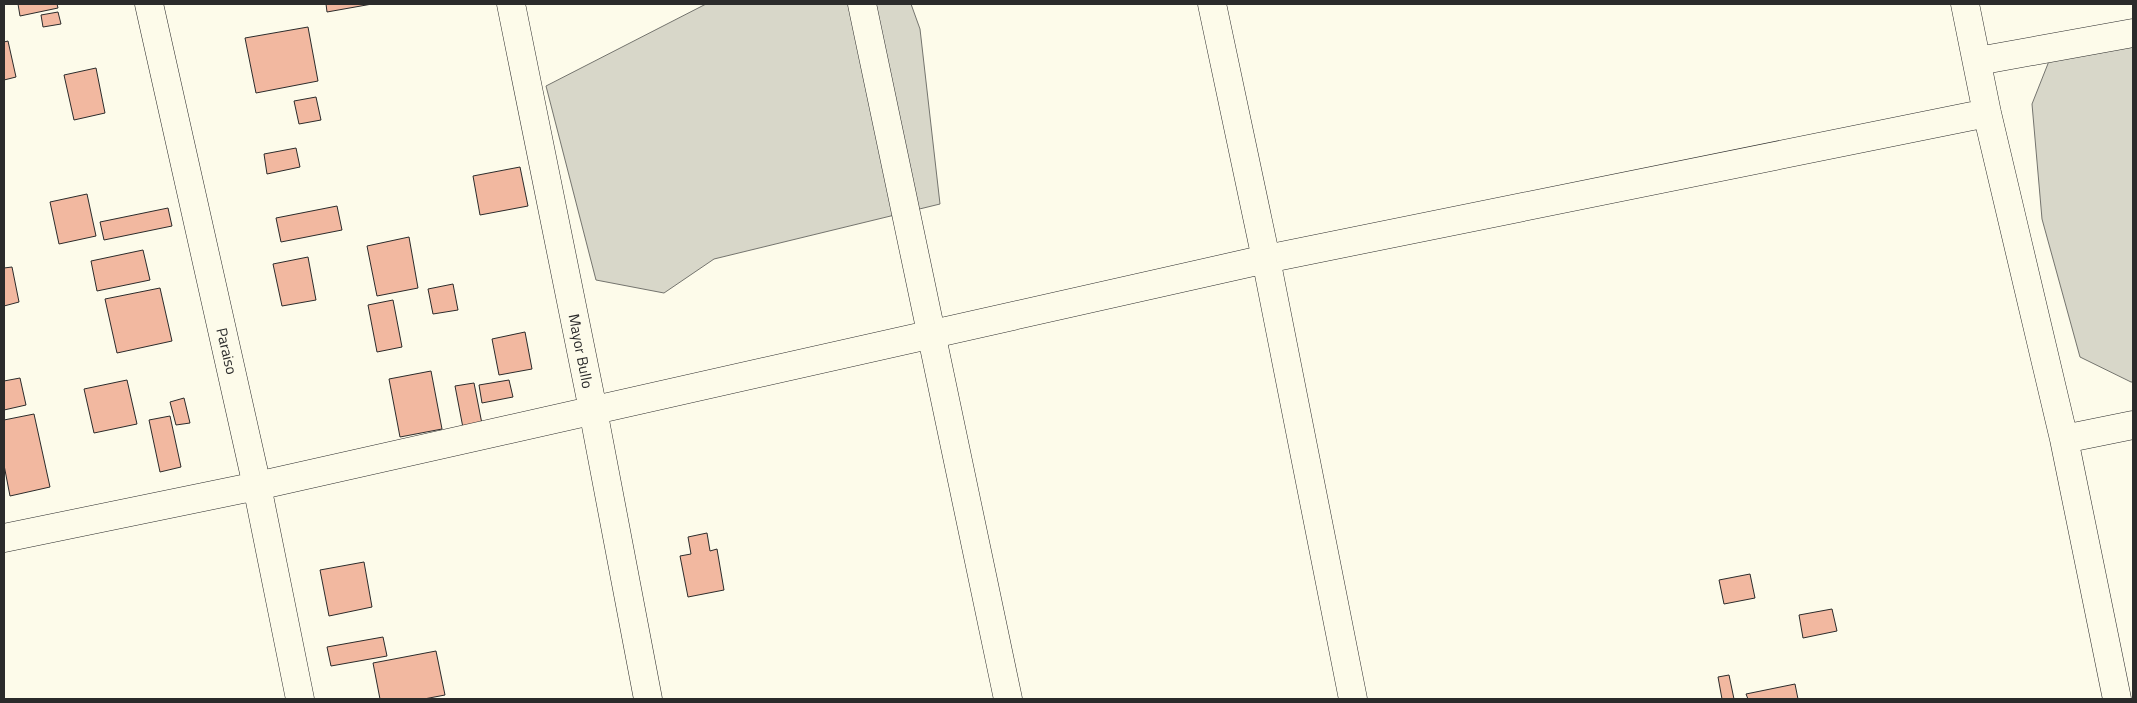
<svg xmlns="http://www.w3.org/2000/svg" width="2137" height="703" font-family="'Titillium Web',sans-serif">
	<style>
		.water { fill: #d8d7c9; stroke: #74746e }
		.building { fill: #f2b8a0; stroke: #2b2b2b }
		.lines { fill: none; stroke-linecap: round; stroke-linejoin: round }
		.minor-casing { stroke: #2b2b2b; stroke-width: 29 }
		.minor { stroke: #fdfbea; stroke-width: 28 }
		.labels { text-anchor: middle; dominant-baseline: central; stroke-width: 4; stroke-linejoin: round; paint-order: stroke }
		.street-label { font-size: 15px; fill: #2b2b2b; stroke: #fdfbea }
	</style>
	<rect width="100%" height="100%" fill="#fdfbea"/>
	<!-- water -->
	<path class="water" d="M706 4H911L920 29 940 204 714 259 664 293 596 280 546 86Z
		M2097 47H2133V382H2131L2080 357 2042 219 2032 104 2053 51Z"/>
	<!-- building -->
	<path class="building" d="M18 4H57L58 8 20 16Z
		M326 4H372L327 12Z
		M58 12 61 24 43 27 41 15Z
		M308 27 318 81 256 93 245 38Z
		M8 41 16 77 4 80V42Z
		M96 68 105 113 74 120 64 75Z
		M316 97 321 120 299 124 294 101Z
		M296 148 300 167 267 174 264 154Z
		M520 167 528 206 480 215 473 176Z
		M87 194 96 236 59 244 50 202Z
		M337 206 342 230 281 242 276 218Z
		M168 208 172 226 104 240 100 222Z
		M409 237 418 288 377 296 367 246Z
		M143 250 150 280 97 291 91 261Z
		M308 257 316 300 282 306 273 264Z
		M12 267 19 302 4 306V268Z
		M453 284 458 310 433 314 428 289Z
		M160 288 172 341 117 353 105 299Z
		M393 300 402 347 377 352 368 305Z
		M525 332 532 369 499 375 492 339Z
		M431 371 442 429 400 437 389 379Z
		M20 378 26 405 4 410V381Z
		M127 380 137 424 94 433 84 389Z
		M509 380 513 397 482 403 479 385Z
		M474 383 483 429 464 433 455 386Z
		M184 398 190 423 176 425 170 402Z
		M34 414 50 487 10 496 4 465V420Z
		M170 416 181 467 160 472 149 420Z
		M707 533 710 551 717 549 724 590 688 597 680 556 691 554 688 537Z
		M364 562 372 607 329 616 320 570Z
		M1750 574 1755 598 1724 604 1719 580Z
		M1832 609 1837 631 1803 638 1799 615Z
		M383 637 387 656 331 666 327 647Z
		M436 651 445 695 424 699H380L373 663Z
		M1729 675 1734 699H1722L1718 677Z
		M1795 684 1798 699H1748L1746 694Z"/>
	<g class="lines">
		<defs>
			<path id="minor" d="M149 4 257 486 300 699
				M511 4 593 410 648 699
				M862 4 1008 699
				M1212 4 1266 259 1353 699
				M1965 4 1987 113 2064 439 2117 699
				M1978 61 2133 33
				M2064 439 2133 425
				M4 538 257 486 1266 259 1987 113"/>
		</defs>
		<!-- minor casing -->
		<use href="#minor" class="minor-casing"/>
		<!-- minor -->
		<use href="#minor" class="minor"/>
	</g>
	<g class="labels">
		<!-- street labels -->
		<g class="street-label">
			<text transform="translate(227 351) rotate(77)">Paraiso</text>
			<text transform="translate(581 351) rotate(79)">Mayor Bullo</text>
		</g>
	</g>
	<!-- border -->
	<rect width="2137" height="703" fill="none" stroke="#2b2b2b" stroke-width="10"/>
</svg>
